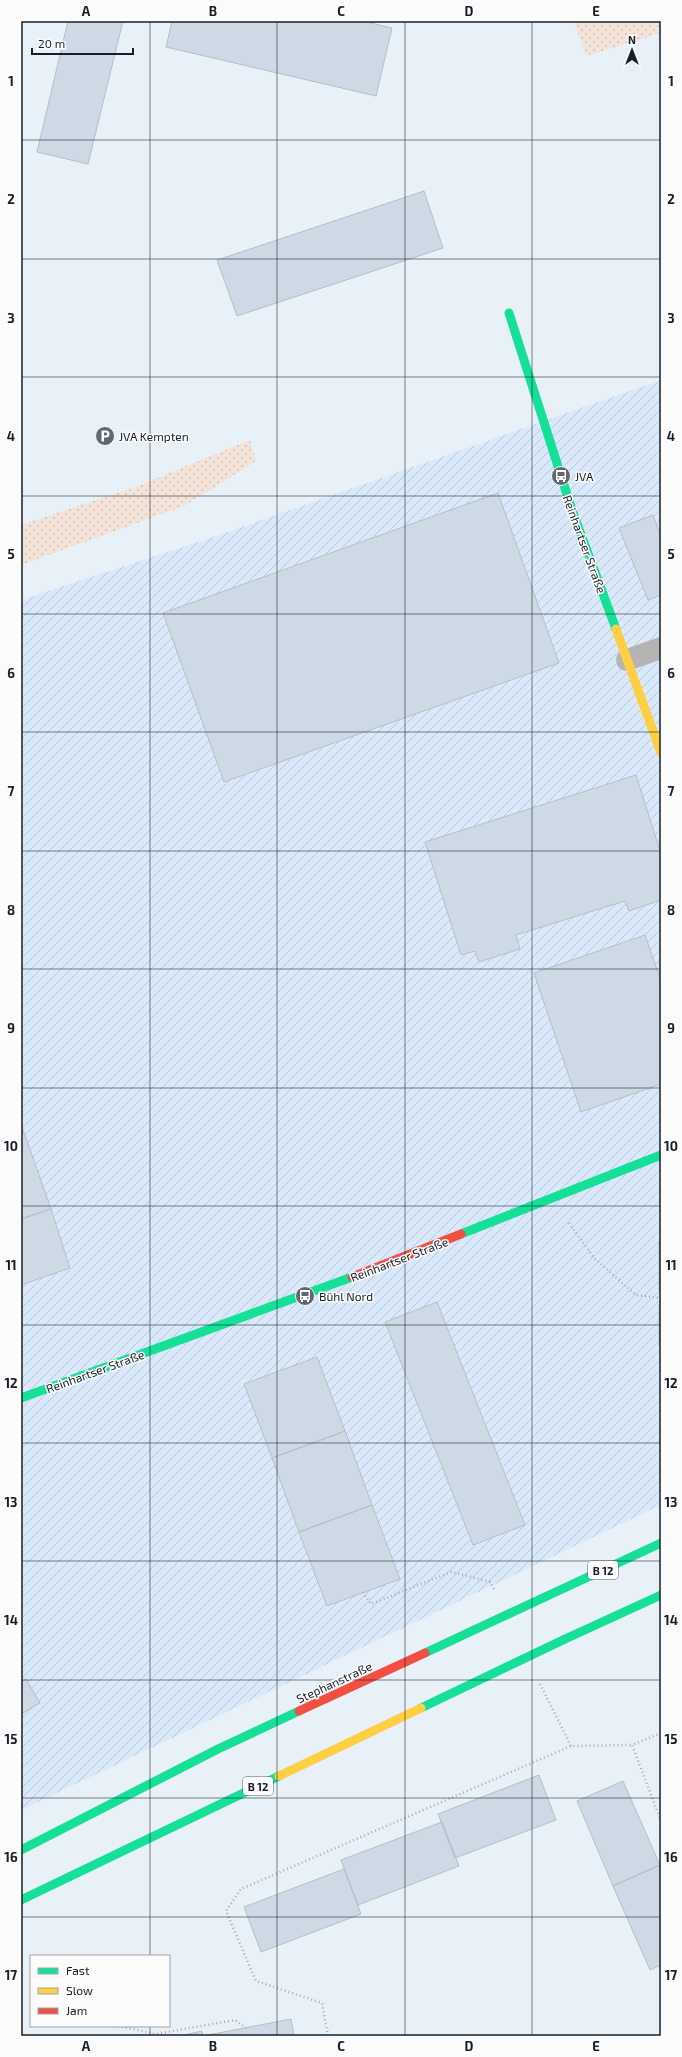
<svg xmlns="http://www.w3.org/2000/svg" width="682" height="2057" font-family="'Exo 2',sans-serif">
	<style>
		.industrial { fill: url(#industrial-furrows) }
		.grass { fill: url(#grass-dots) }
		.building { fill: #cdd9e5; stroke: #b7bec6 }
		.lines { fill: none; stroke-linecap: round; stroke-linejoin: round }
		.path { stroke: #ababac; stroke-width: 2.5; stroke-dasharray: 1 3; stroke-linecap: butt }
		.street { stroke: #b4b4b4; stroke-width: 22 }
		.fast { stroke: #16e098; stroke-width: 9 }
		.slow { stroke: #ffcf43; stroke-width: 9 }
		.jam { stroke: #f24e42; stroke-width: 9 }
		.fast-bridge { stroke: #16e098; stroke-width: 9 }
		.grid { fill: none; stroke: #171f27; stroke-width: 1; stroke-opacity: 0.55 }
		.labels { text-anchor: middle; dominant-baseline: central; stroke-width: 3; stroke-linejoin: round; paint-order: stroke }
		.shield { fill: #fbfbfb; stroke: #5b6167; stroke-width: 1 }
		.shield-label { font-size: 11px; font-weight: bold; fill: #171f27 }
		.poi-label { font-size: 12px; fill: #171f27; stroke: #fbfbfb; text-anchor: start }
		.street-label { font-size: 12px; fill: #171f27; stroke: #fbfbfb }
		.neatline { fill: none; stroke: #171f27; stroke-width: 1.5 }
		.grid-label { font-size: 13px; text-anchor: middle; font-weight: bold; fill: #171f27 }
	</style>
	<defs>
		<pattern id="industrial-furrows" width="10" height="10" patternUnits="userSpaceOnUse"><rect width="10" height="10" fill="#dae9fa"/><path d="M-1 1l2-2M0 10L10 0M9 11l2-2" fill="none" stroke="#bac7d6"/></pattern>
		<pattern id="grass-dots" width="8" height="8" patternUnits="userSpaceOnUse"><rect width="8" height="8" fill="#f4e3d9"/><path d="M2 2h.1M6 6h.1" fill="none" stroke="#d0c2ba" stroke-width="1.8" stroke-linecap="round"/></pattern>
	</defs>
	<rect width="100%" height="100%" fill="#e8f0f8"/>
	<!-- industrial -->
	<path class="industrial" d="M661 380V1505L21 1810V600L210 538Z"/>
	<!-- grass -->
	<path class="grass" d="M574 21H661V33L586 56Z
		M250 440 256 461 184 506 21 565V525L138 486Z"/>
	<!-- building -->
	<path class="building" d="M68 21H123L88 164 37 152Z
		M172 21H363L392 28 376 96 166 47Z
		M424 191 443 248 237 316 217 260Z
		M498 493 559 663 224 782 163 613Z
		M653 515 661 537V595L648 600 619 528Z
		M636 775 661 854V900L629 911 625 901 516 935 520 949 479 962 475 951 461 955 425 842Z
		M645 935 661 981V1084L581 1112 534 973Z
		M21 1124 51 1209 21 1219Z
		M51 1209 70 1268 21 1285V1219Z
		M659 1242H661V1290H659Z
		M437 1302 525 1525 473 1545 385 1322Z
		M659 1305H661V1346H659Z
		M317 1357 345 1431 272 1458 244 1384Z
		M345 1431 372 1505 299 1532 272 1458Z
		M372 1505 400 1579 327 1606 299 1532Z
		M26 1679 40 1703 21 1714V1682Z
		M539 1775 556 1820 455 1858 438 1814Z
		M623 1781 660 1865 613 1886 577 1801Z
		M442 1822 459 1866 358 1905 341 1860Z
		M660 1865 661 1965 650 1970 613 1886Z
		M344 1869 361 1914 261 1952 244 1907Z
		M291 2019 294 2036H203Z
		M202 2031 203 2036H179Z"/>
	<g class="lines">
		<!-- path -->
		<path class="path" d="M569 1223 594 1258 636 1295 661 1298
			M363 1592 371 1604 451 1572 490 1582 494 1589
			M540 1684 571 1746
			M661 1733 632 1745 661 1821
			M118 2026 156 2034 235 2020 246 2028
			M328 2036 322 2003 256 1981 226 1911 241 1889 571 1746 632 1745"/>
		<!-- street -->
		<path class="street" d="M627 660 661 648"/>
		<!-- fast -->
		<path class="fast" d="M509 313 572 510 616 629
			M461 1234 661 1155
			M21 1398 352 1277
			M545 1597 661 1543
			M563 1640 661 1595
			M425 1653 474 1630
			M421 1708 494 1673
			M21 1850 218 1749 299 1711
			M21 1900 279 1776"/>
		<!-- slow -->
		<path class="slow" d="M616 629 661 753
			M279 1776 421 1708"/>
		<!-- jam -->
		<path class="jam" d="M352 1277 461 1234
			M299 1711 425 1653"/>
		<!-- fast-bridge -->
		<path class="fast-bridge" d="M474 1630 545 1597
			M494 1673 563 1640"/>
	</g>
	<!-- grid -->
	<path class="grid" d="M150 21V1956M277 21V2036M405 21V2036M532 21V2036M21 140H661M21 259H661M21 377H661M21 496H661M21 614H661M21 732H661M21 851H661M21 969H661M21 1088H661M21 1206H661M21 1325H661M21 1443H661M21 1561H661M21 1680H661M21 1798H661M21 1917H661M150 2026V2036"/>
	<!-- icons -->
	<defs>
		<symbol id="parking-disc" viewBox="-11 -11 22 22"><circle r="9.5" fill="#606870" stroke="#fbfbfb"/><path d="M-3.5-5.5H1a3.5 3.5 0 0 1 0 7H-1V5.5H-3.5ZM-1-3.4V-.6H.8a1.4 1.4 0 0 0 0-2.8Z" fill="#fff"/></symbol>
		<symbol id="bus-disc" viewBox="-11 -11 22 22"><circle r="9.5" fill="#606870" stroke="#fbfbfb"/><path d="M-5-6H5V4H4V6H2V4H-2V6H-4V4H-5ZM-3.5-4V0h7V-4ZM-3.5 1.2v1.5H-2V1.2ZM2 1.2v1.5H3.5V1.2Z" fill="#fff"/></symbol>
	</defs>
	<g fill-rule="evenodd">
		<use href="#parking-disc" x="94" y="425" width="22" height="22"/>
		<use href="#bus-disc" x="550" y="465" width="22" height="22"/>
		<use href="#bus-disc" x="294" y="1285" width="22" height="22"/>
	</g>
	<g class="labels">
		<!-- shield labels -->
		<g class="shield">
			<rect x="588" y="1561" width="30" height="18" rx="3"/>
			<rect x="243" y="1777" width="30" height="18" rx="3"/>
		</g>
		<g class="shield-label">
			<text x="603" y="1570">B 12</text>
			<text x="258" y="1786">B 12</text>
		</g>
		<!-- poi labels -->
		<g class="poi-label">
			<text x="119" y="436">JVA Kempten</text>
			<text x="575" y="476">JVA</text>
			<text x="319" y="1296">Bühl Nord</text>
		</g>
		<!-- street labels -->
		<g class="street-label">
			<text transform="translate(585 544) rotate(70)">Reinhartser Straße</text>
			<text transform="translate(399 1259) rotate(-21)">Reinhartser Straße</text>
			<text transform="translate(95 1371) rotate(-20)">Reinhartser Straße</text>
			<text transform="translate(334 1682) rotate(-25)">Stephanstraße</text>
		</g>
	</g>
	<!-- border -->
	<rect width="682" height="2057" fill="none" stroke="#fbfbfb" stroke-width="44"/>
	<!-- legend -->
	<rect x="30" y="1955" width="140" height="72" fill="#fbfbfb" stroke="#a0a3a6"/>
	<rect x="38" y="1968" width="20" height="6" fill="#16e098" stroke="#a0a3a6"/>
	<text x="66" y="1975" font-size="12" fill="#171f27">Fast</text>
	<rect x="38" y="1988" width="20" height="6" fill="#ffcf43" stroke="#a0a3a6"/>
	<text x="66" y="1995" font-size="12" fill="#171f27">Slow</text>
	<rect x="38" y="2008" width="20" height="6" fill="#f24e42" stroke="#a0a3a6"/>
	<text x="66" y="2015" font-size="12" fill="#171f27">Jam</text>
	<!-- north arrow -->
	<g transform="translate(632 50)" stroke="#fbfbfb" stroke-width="3" paint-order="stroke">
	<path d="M0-3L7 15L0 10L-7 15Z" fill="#171f27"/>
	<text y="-6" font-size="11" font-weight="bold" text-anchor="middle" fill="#171f27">N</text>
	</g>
	<!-- scale -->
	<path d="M32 48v6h101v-6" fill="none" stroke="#171f27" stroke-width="2"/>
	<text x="38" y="48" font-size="12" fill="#171f27" stroke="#fbfbfb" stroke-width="3" paint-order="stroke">20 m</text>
	<rect x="22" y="22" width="638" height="2013" class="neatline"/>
	<g class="grid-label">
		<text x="86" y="16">A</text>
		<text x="213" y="16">B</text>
		<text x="341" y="16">C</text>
		<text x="469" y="16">D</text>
		<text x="596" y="16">E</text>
		<text x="11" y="86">1</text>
		<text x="671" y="86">1</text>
		<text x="11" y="204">2</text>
		<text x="671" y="204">2</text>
		<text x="11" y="323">3</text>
		<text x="671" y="323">3</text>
		<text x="11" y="441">4</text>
		<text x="671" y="441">4</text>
		<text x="11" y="559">5</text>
		<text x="671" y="559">5</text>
		<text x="11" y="678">6</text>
		<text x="671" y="678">6</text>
		<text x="11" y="796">7</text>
		<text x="671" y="796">7</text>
		<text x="11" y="915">8</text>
		<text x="671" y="915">8</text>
		<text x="11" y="1033">9</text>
		<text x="671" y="1033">9</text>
		<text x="11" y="1151">10</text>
		<text x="671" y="1151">10</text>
		<text x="11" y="1270">11</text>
		<text x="671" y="1270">11</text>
		<text x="11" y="1388">12</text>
		<text x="671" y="1388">12</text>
		<text x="11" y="1507">13</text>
		<text x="671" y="1507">13</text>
		<text x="11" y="1625">14</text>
		<text x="671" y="1625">14</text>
		<text x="11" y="1744">15</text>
		<text x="671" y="1744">15</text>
		<text x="11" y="1862">16</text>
		<text x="671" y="1862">16</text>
		<text x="11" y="1980">17</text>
		<text x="671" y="1980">17</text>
		<text x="86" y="2051">A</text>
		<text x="213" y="2051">B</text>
		<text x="341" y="2051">C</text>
		<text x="469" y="2051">D</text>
		<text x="596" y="2051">E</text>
	</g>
</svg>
